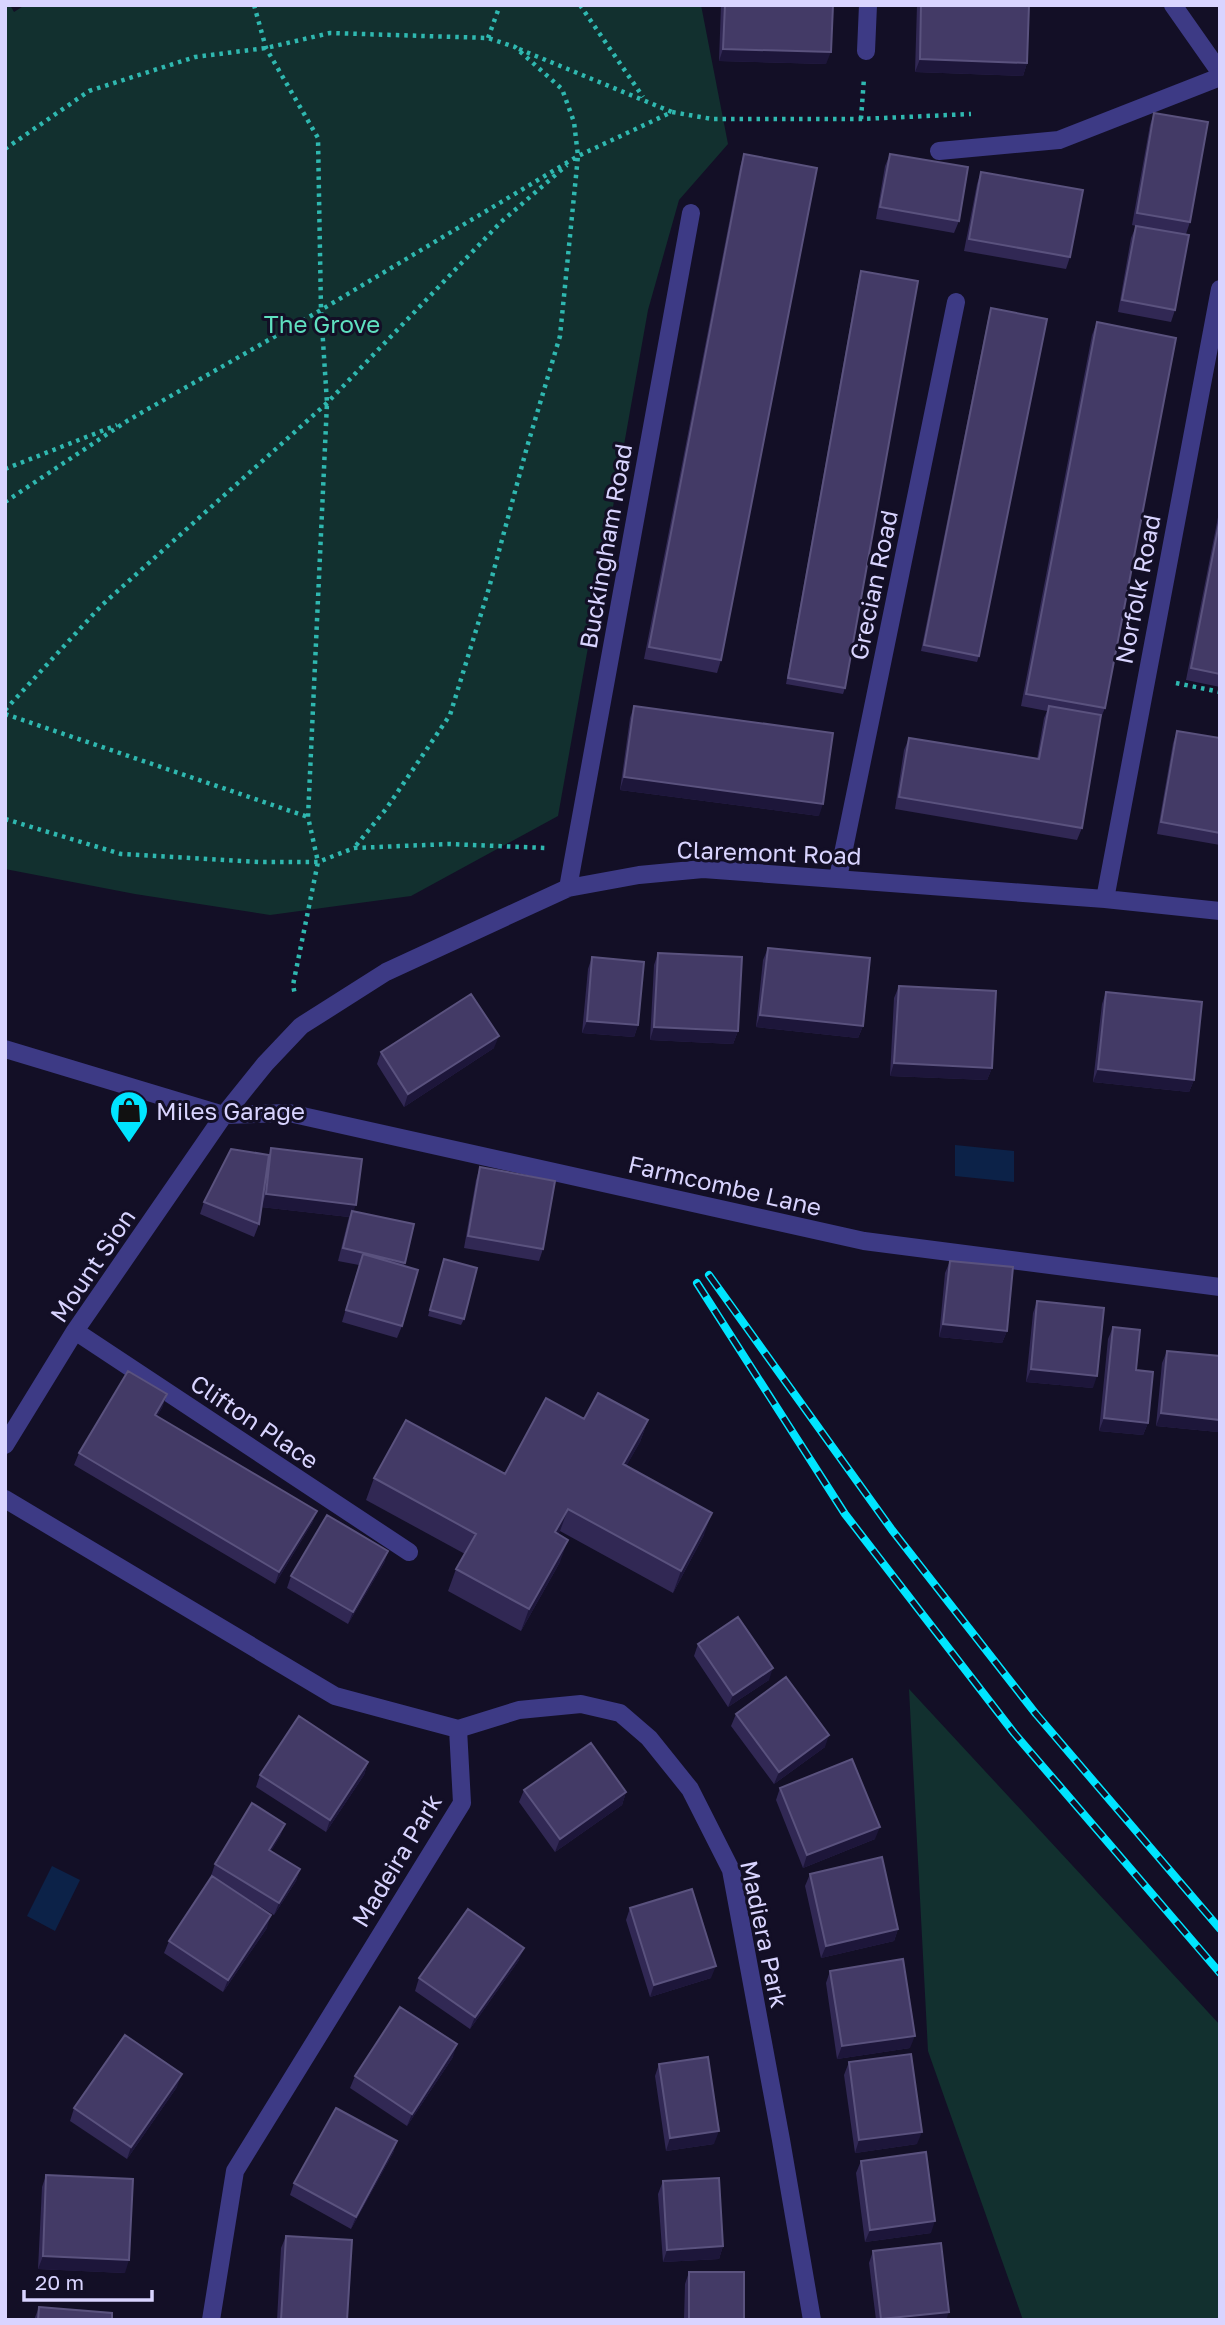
<svg xmlns="http://www.w3.org/2000/svg" width="1225" height="2325" font-family="'Golos Text',sans-serif">
	<style>
		.green { fill: #12302f }
		.water { fill: #0c2248 }
		.lines { fill: none; stroke-linecap: round; stroke-linejoin: round }
		.path { stroke: #2fb8b0; stroke-width: 4.5; stroke-dasharray: 3.5 5; stroke-linecap: butt }
		.lane { stroke: #3d3a85; stroke-width: 18 }
		.street { stroke: #3d3a85; stroke-width: 18 }
		.rail-casing { stroke: #00e5ff; stroke-width: 8 }
		.rail { stroke: #130f26; stroke-width: 5; stroke-dasharray: 16; stroke-linecap: butt }
		.wall { fill: #312854 }
		.shaded-wall { fill: #1d163a }
		.building { fill: #433a66; stroke: #5a527e; stroke-width: 2 }
		.labels { text-anchor: middle; dominant-baseline: central; stroke-width: 6; stroke-linejoin: round; paint-order: stroke }
		.park-label { font-size: 24px; fill: #5fe0c0; stroke: #130f26 }
		.street-label { font-size: 24px; fill: #d9d4ff; stroke: #130f26 }
		.poi-label { font-size: 24px; fill: #d9d4ff; stroke: #130f26; text-anchor: start }
	</style>
	<rect width="100%" height="100%" fill="#130f26"/>
	<!-- green -->
	<path class="green" d="M5 5H10L14 12 25 5H701L728 144 679 200 648 310 558 816 411 896 270 915 135 894 5 869Z
		M909 1689 1220 2025V2320H1023L928 2051Z"/>
	<!-- water -->
	<path class="water" d="M955 1145 1014 1151V1182L955 1176Z
		M52 1866 80 1880 55 1931 27 1916Z"/>
	<g class="lines">
		<!-- path -->
		<path class="path" d="M254 5 266 48 318 138 321 310 327 403 308 817 318 862 293 985 295 995
			M580 5 643 97
			M488 38 500 5
			M519 49 672 112
			M861 119 864 78
			M5 149 89 91 195 57 266 48 330 33 488 38 515 47 562 89 574 122 578 156 560 336 527 447 489 588 450 715 386 809 354 848
			M5 469 117 425
			M5 502 127 421 321 310 578 156 672 112 712 119H861L971 114
			M1176 683 1220 692
			M5 710 102 605 327 403 501 222 567 165
			M5 714 308 817
			M5 819 121 854 260 862H318L354 848 449 844 546 848"/>
		<!-- lane -->
		<path class="lane" d="M1173 5 1220 72"/>
		<!-- street -->
		<path class="street" d="M866 51 868 5
			M939 151 1059 140 1220 77
			M838 878 956 302
			M568 888 691 213
			M1105 899 1220 289
			M5 1049 224 1115 289 1113 864 1241 1220 1287
			M75 1331 409 1552
			M5 1445 75 1331 224 1115 265 1064 301 1026 386 972 568 888 639 875 703 869 1105 899 1220 911
			M5 1499 335 1696 458 1729 462 1803 235 2171 211 2320
			M458 1729 519 1710 581 1704 620 1713 649 1738 690 1789 731 1870 781 2140 812 2320"/>
		<defs>
			<path id="rail" d="M709 1275 892 1530 1036 1714 1220 1929
				M697 1283 845 1514 1014 1733 1220 1973"/>
		</defs>
		<!-- rail casing -->
		<use href="#rail" class="rail-casing"/>
		<!-- rail -->
		<use href="#rail" class="rail"/>
	</g>
	<!-- wall -->
	<path class="wall" d="M721 5H833L826 64 719 61Z
		M917 5H1029L1027 63 1023 76 915 72Z
		M1154 113 1190 222 1186 234 1175 310 1171 322 1118 312 1131 238 1136 226 1132 225 1150 125Z
		M744 154 721 660 717 673 644 659 740 167Z
		M890 154 959 221 954 233 876 219 885 166Z
		M981 172 1070 257 1066 269 964 251 977 184Z
		M861 271 845 688 843 694 786 684 859 277Z
		M991 308 979 656 977 662 921 651 989 314Z
		M1097 322 1105 708 1100 720 1082 828 1077 840 895 809 904 750 909 738 1037 759 1044 718 1047 711 1021 706 1092 335Z
		M1220 507V687L1186 680Z
		M634 706 819 816 620 790 630 718Z
		M1177 731 1220 738V845L1157 834 1173 743Z
		M768 948 863 1026 858 1038 756 1027 763 960Z
		M658 953 738 1031 733 1044 650 1040 654 965Z
		M592 957 638 1025 634 1037 582 1033 588 969Z
		M899 986 992 1068 987 1080 890 1076 894 998Z
		M1106 992 1194 1080 1189 1092 1093 1082 1102 1004Z
		M494 1048 404 1107 377 1064 381 1052Z
		M271 1148 354 1211 405 1263 404 1266 402 1326 397 1338 342 1322 359 1265 338 1261 349 1217 261 1207 259 1224 254 1237 200 1214 204 1202 269 1155Z
		M480 1167 543 1249 539 1261 464 1248 476 1180Z
		M444 1259 464 1319 461 1325 428 1316Z
		M950 1261 1007 1331 1002 1343 939 1337 945 1273Z
		M1037 1301 1093 1388 1026 1382 1033 1313Z
		M1113 1327 1136 1370 1148 1423 1143 1435 1099 1431 1108 1339Z
		M1167 1351 1220 1356V1427L1218 1432 1156 1426 1162 1363Z
		M163 1406 157 1416 317 1511 312 1523 275 1584 74 1465 79 1453Z
		M584 1419 648 1420 640 1442 626 1466 704 1535 673 1593 560 1531 558 1534 560 1562 521 1631 448 1591 456 1569 465 1554 366 1500 374 1478 505 1474Z
		M388 1551 384 1563 348 1624 287 1588 291 1576Z
		M698 1644 769 1680 728 1707 694 1656Z
		M736 1714 825 1747 774 1784 731 1726Z
		M368 1762 364 1775 326 1832 256 1787 260 1775Z
		M780 1788 875 1839 803 1868 776 1800Z
		M524 1790 626 1792 622 1805 555 1852 519 1802Z
		M285 1824 280 1836 271 1851 300 1869 296 1881 274 1915 215 1879 267 1928 223 1992 164 1953 169 1941 212 1876H211L215 1864Z
		M810 1874 898 1929 894 1941 821 1958 805 1886Z
		M630 1908 711 1978 650 1997 626 1920Z
		M519 1960 470 2029 415 1991 419 1978Z
		M830 1971 910 2048 837 2059 826 1983Z
		M453 2057 407 2126 350 2088 355 2076Z
		M849 2062 917 2144 855 2153 844 2075Z
		M659 2064 714 2144 666 2151 655 2076Z
		M177 2087 127 2159 70 2121 74 2108Z
		M397 2141 393 2153 351 2229 290 2195 294 2183Z
		M861 2161 931 2233 865 2242 856 2173Z
		M46 2175 125 2273 38 2269 42 2187Z
		M663 2181 723 2246 719 2259 663 2262 658 2194Z
		M286 2236 347 2320H277L281 2248Z
		M873 2251 946 2320H876L869 2263Z
		M689 2272 744 2320H684L685 2284Z
		M39 2307 112 2320H34Z"/>
	<!-- shaded-wall -->
	<path class="shaded-wall" d="M723 49 831 52 826 64 719 61Z
		M920 59 1027 63 1023 76 915 72Z
		M624 777 823 804 819 816 620 790Z
		M760 1015 863 1026 858 1038 756 1027Z
		M587 1021 638 1025 634 1037 582 1033Z
		M654 1027 738 1031 733 1044 650 1040Z
		M499 1036 494 1048 404 1107 408 1094Z
		M894 1063 992 1068 987 1080 890 1076Z
		M1098 1069 1194 1080 1189 1092 1093 1082Z
		M266 1194 356 1205 351 1217 352 1211 349 1217 261 1207Z
		M943 1324 1007 1331 1002 1343 939 1337Z
		M1031 1369 1097 1376 1093 1388 1026 1382Z
		M167 1394 163 1406 151 1427 155 1415Z
		M1161 1413 1220 1420V1427L1218 1432 1156 1426Z
		M1104 1418 1148 1423 1143 1435 1099 1431Z
		M648 1420 640 1442 615 1486 623 1464Z
		M568 1509 560 1531 547 1555 555 1532Z
		M317 1511 312 1523 275 1584 279 1572Z
		M712 1513 704 1535 673 1593 681 1571Z
		M568 1540 560 1562 521 1631 529 1609Z
		M388 1551 384 1563 348 1624 353 1612Z
		M773 1668 769 1680 728 1707 733 1695Z
		M829 1735 825 1747 774 1784 779 1772Z
		M368 1762 364 1775 326 1832 330 1820Z
		M626 1792 622 1805 555 1852 560 1839Z
		M285 1824 280 1836 265 1862 269 1850Z
		M880 1827 875 1839 803 1868 807 1855Z
		M300 1869 296 1881 274 1915 279 1903Z
		M271 1915 267 1928 223 1992 228 1980Z
		M898 1929 894 1941 821 1958 826 1946Z
		M524 1948 519 1960 470 2029 475 2017Z
		M716 1966 711 1978 650 1997 654 1985Z
		M915 2036 910 2048 837 2059 842 2046Z
		M457 2044 453 2057 407 2126 412 2114Z
		M182 2074 177 2087 127 2159 131 2147Z
		M719 2131 714 2144 666 2151 670 2138Z
		M922 2132 917 2144 855 2153 859 2140Z
		M397 2141 393 2153 351 2229 356 2217Z
		M935 2221 931 2233 865 2242 870 2230Z
		M723 2246 719 2259 663 2262 667 2250Z
		M43 2256 129 2260 125 2273 38 2269Z
		M949 2312 946 2320H881V2319Z"/>
	<!-- building -->
	<path class="building" d="M725 5H833L831 52 723 49Z
		M921 5H1029L1027 63 920 59Z
		M1154 113 1208 122 1190 222 1137 213Z
		M744 154 817 168 721 660 649 647Z
		M890 154 968 167 959 221 880 207Z
		M981 172 1083 190 1070 257 969 239Z
		M1136 226 1189 235 1175 310 1122 300Z
		M861 271 918 281 845 688 788 678Z
		M991 308 1047 319 979 656 924 645Z
		M1097 322 1176 338 1105 708 1026 694Z
		M1220 518V674L1191 668Z
		M634 706 833 733 823 804 624 777Z
		M1049 706 1101 715 1082 828 899 797 909 738 1039 759Z
		M1177 731 1220 738V833L1161 822Z
		M768 948 870 958 863 1026 760 1015Z
		M658 953 742 957 738 1031 654 1027Z
		M592 957 644 962 638 1025 587 1021Z
		M899 986 996 991 992 1068 894 1063Z
		M1106 992 1202 1002 1194 1080 1098 1069Z
		M471 994 499 1036 408 1094 381 1052Z
		M271 1148 362 1159 356 1205 266 1194Z
		M231 1149 269 1155 259 1224 204 1202Z
		M480 1167 555 1181 543 1249 468 1236Z
		M352 1211 414 1224 405 1263 343 1248Z
		M363 1254 418 1270 402 1326 346 1310Z
		M444 1259 477 1268 464 1319 430 1310Z
		M950 1261 1013 1267 1007 1331 943 1324Z
		M1037 1301 1104 1308 1097 1376 1031 1369Z
		M1113 1327 1140 1330 1136 1370 1153 1372 1148 1423 1104 1418Z
		M1167 1351 1220 1356V1420L1161 1413Z
		M128 1371 167 1394 155 1415 317 1511 279 1572 79 1453Z
		M598 1393 648 1420 623 1464 712 1513 681 1571 568 1509 555 1532 568 1540 529 1609 456 1569 476 1534 374 1478 406 1420 505 1474 546 1398 584 1419Z
		M327 1515 388 1551 353 1612 291 1576Z
		M738 1617 773 1668 733 1695 698 1644Z
		M786 1677 829 1735 779 1772 736 1714Z
		M299 1716 368 1762 330 1820 260 1775Z
		M591 1743 626 1792 560 1839 524 1790Z
		M852 1759 880 1827 807 1855 780 1788Z
		M252 1803 285 1824 269 1850 300 1869 279 1903 215 1864Z
		M882 1857 898 1929 826 1946 810 1874Z
		M212 1876 271 1915 228 1980 169 1941Z
		M692 1889 716 1966 654 1985 630 1908Z
		M468 1909 524 1948 475 2017 419 1978Z
		M903 1959 915 2036 842 2046 830 1971Z
		M400 2007 457 2044 412 2114 355 2076Z
		M125 2035 182 2074 131 2147 74 2108Z
		M911 2054 922 2132 859 2140 849 2062Z
		M708 2057 719 2131 670 2138 659 2064Z
		M336 2108 397 2141 356 2217 294 2183Z
		M926 2152 935 2221 870 2230 861 2161Z
		M46 2175 133 2179 129 2260 43 2256Z
		M719 2178 723 2246 667 2250 663 2181Z
		M286 2236 352 2240 347 2320H281Z
		M941 2243 949 2312 881 2319 873 2251Z
		M689 2272H744V2320H689Z
		M39 2307 112 2313V2320H38Z"/>
	<!-- icons -->
	<defs>
		<symbol id="shop-pin" viewBox="-11 -11 22 30"><path d="M0 17L-7.5 6A9.5 9.5 0 1 1 7.5 6Z" fill="#00e5ff" stroke="#130f26"/><path d="M-5-2.5h2.3a2.7 3.5 0 0 1 5.4 0H5L5.5 6h-11ZM-1.5-2.5h3a1.5 2.3 0 0 0-3 0Z" fill="#111"/></symbol>
	</defs>
	<g fill-rule="evenodd">
		<use href="#shop-pin" x="107" y="1088" width="44" height="60"/>
	</g>
	<g class="labels">
		<!-- park labels -->
		<g class="park-label">
			<text x="322" y="323">The Grove</text>
		</g>
		<!-- street labels -->
		<g class="street-label">
			<text transform="translate(605 546) rotate(-80)">Buckingham Road</text>
			<text transform="translate(873 585) rotate(-78)">Grecian Road</text>
			<text transform="translate(1137 589) rotate(-79)">Norfolk Road</text>
			<text transform="translate(769 852) rotate(2)">Claremont Road</text>
			<text transform="translate(725 1185) rotate(13)">Farmcombe Lane</text>
			<text transform="translate(92 1265) rotate(-56)">Mount Sion</text>
			<text transform="translate(255 1421) rotate(34)">Clifton Place</text>
			<text transform="translate(396 1860) rotate(-59)">Madeira Park</text>
			<text transform="translate(765 1934) rotate(78)">Madiera Park</text>
		</g>
		<!-- poi labels -->
		<g class="poi-label">
			<text x="156" y="1110">Miles Garage</text>
		</g>
	</g>
	<!-- border -->
	<rect width="1225" height="2325" fill="none" stroke="#d9d4ff" stroke-width="14"/>
	<!-- scale -->
	<path d="M24 2290v10h128v-10" fill="none" stroke="#d9d4ff" stroke-width="3.5"/>
	<text x="35" y="2290" font-size="21" fill="#d9d4ff" stroke="#130f26" stroke-width="5" paint-order="stroke">20 m</text>
</svg>
